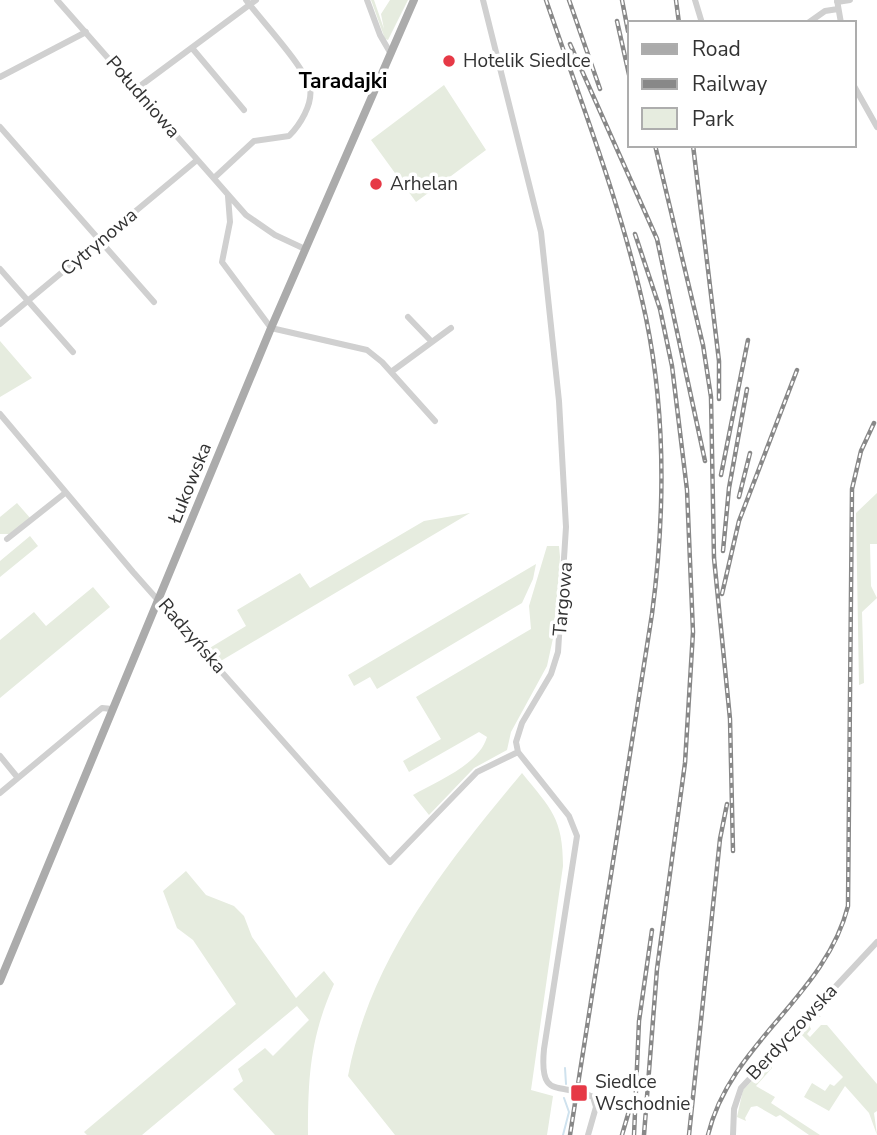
<svg xmlns="http://www.w3.org/2000/svg" width="877" height="1135" font-family="'Nunito Sans',sans-serif">
	<rect width="100%" height="100%" fill="#fff"/>
	<!-- green -->
	<path fill="#e6ecdf" d="M371,0H374L384,29L381,14L390,0H408L388,40L385,39Z
		M444,85L486,150L416,202L371,140Z
		M0,341L32,378L0,397Z
		M877,493V544H870L871,586L877,598L862,612L864,683L859,685L856,513Z
		M17,503L31,519L9,534H0V517Z
		M470,513L219,662L208,649L246,626L237,610L300,573L310,588L424,521Z
		M30,536L38,546L0,577V561Z
		M547,546H559L560,557L555,629L547,666L511,732L507,750L474,768L429,815L413,795C437,781 479,765 487,737L479,732L409,772L403,761L441,739L416,697L531,629L529,606Z
		M536,564L533,579L522,603L377,689L370,677L354,686L348,675Z
		M93,587L110,607L0,698V640L34,612L46,626Z
		M522,773C551,809 563,818 563,866L531,1090L553,1096L547,1135H395L348,1076C370,958 447,863 522,773Z
		M186,871L206,895L234,906L244,916L252,937L296,998L324,971L334,984C310,1038 308,1077 308,1135H275L233,1089L243,1081L238,1069L265,1048L273,1056L309,1020L297,1006L142,1135H87L84,1132L236,1004L193,940L177,928L163,891Z
		M816,1012L821,1017L817,1016L809,1025L811,1029L807,1034L810,1037L821,1025H827L877,1084V1111L874,1113L877,1135L869,1113L845,1086L829,1111L804,1097L812,1083L825,1091L830,1084L834,1086L843,1077L798,1031Z
		M772,1060V1068L756,1086L775,1097L771,1103L820,1135H809L780,1115L776,1117L757,1106L751,1107L745,1118L746,1121L737,1117L743,1090Z"/>
	<g fill="none" stroke-linecap="round" stroke-linejoin="round">
		<!-- stream -->
		<path stroke="#cfe2ee" stroke-width="2" d="M565,1068L566,1084
			M563,1135L569,1112L564,1098"/>
		<!-- minor -->
		<path stroke="#d0d0d0" stroke-width="6" d="M57,0L246,215L275,235L305,249
			M367,0L380,35L391,54
			M483,0L541,232L559,401L566,527L558,652L551,674L522,723L516,742L518,752L569,816L577,836L544,1049C539,1102 560,1081 593,1097L596,1107L588,1135
			M695,0L702,23
			M837,0L841,23
			M837,2L850,0
			M808,23L825,11L838,9
			M192,48L244,110
			M0,77L86,32
			M854,86L877,127
			M136,89L256,0
			M0,127L154,302
			M214,178L254,141L289,136C300,125 313,104 310,88C305,67 260,19 246,0
			M228,196L230,222L222,262L271,328L367,350L382,362L435,421
			M0,269L73,352
			M408,317L431,341
			M0,324L197,160
			M391,372L451,328
			M0,414L133,572L390,862L477,772L518,752
			M7,539L65,493
			M0,756L18,778
			M0,793L102,708L112,709
			M733,1135L734,1109L741,1088L877,942"/>
		<!-- major -->
		<path stroke="#ababab" stroke-width="8" d="M0,981L271,328L414,0"/>
		<!-- rail casing -->
		<g stroke="#888" stroke-width="4.5">
			<path id="rail" d="M546,0C582,105 623,210 646,318C666,415 665,516 652,614L570,1135
				M569,0L600,89
				M622,0L628,31
				M676,0L679,23
				M617,21L630,79
				M570,44L657,239L705,461
				M655,145L703,345L711,397L714,558L730,719L733,851
				M693,145L719,361V399
				M635,234L660,309L672,366L687,490L693,632L685,763L657,969L644,1135
				M721,475L748,340
				M739,497L750,453
				M723,551L729,488L747,389
				M722,594L739,521L797,370
				M622,1135L629,1111
				M634,1135L639,1021L652,930
				M689,1135L720,839L727,804
				M708,1135C730,1043 825,997 848,906L852,489L861,451L874,423"/>
		</g>
		<!-- rail -->
		<use href="#rail" stroke="#fff" stroke-width="2" stroke-dasharray="5" stroke-linecap="butt"/>
	</g>
	<!-- markers -->
	<g fill="#e63946" stroke="#fff" stroke-width="2.5">
		<circle cx="449" cy="61" r="7"/>
		<circle cx="376" cy="184" r="7"/>
		<rect x="570" y="1084" width="18" height="18" rx="3.5"/>
	</g>
	<g text-anchor="middle" dominant-baseline="central" stroke-width="7" stroke-linejoin="round" paint-order="stroke">
		<!-- poi labels -->
		<g font-size="19" fill="#333" stroke="#fff" text-anchor="start">
			<text x="463" y="61">Hotelik Siedlce</text>
			<text x="390" y="184">Arhelan</text>
			<text x="595" y="1082">Siedlce<tspan x="595" dy="22">Wschodnie</tspan></text>
		</g>
		<!-- street labels -->
		<g font-size="19" fill="#333" stroke="#fff">
			<text transform="translate(143 97) rotate(49)">Południowa</text>
			<text transform="translate(99 242) rotate(-40)">Cytrynowa</text>
			<text transform="translate(190 483) rotate(-68)">Łukowska</text>
			<text transform="translate(563 599) rotate(-85)">Targowa</text>
			<text transform="translate(192 636) rotate(49)">Radzyńska</text>
			<text transform="translate(792 1032) rotate(-47)">Berdyczowska</text>
		</g>
		<!-- neighbourhood labels -->
		<g font-size="21" font-weight="bold" fill="#000" stroke="#fff">
			<text x="343" y="81">Taradajki</text>
		</g>
	</g>
	<!-- legend -->
	<rect x="628" y="21" width="228" height="126" fill="#ffffff" stroke="#adadad" stroke-width="2"/>
	<rect x="642" y="44" width="35" height="10" fill="#ababab" stroke="#adadad" stroke-width="2"/>
	<text x="692" y="56" font-size="21" fill="#333333">Road</text>
	<rect x="642" y="79" width="35" height="10" fill="#888888" stroke="#adadad" stroke-width="2"/>
	<text x="692" y="91" font-size="21" fill="#333333">Railway</text>
	<rect x="642" y="108" width="35" height="21" fill="#e6ecdf" stroke="#adadad" stroke-width="2"/>
	<text x="692" y="126" font-size="21" fill="#333333">Park</text>
</svg>
